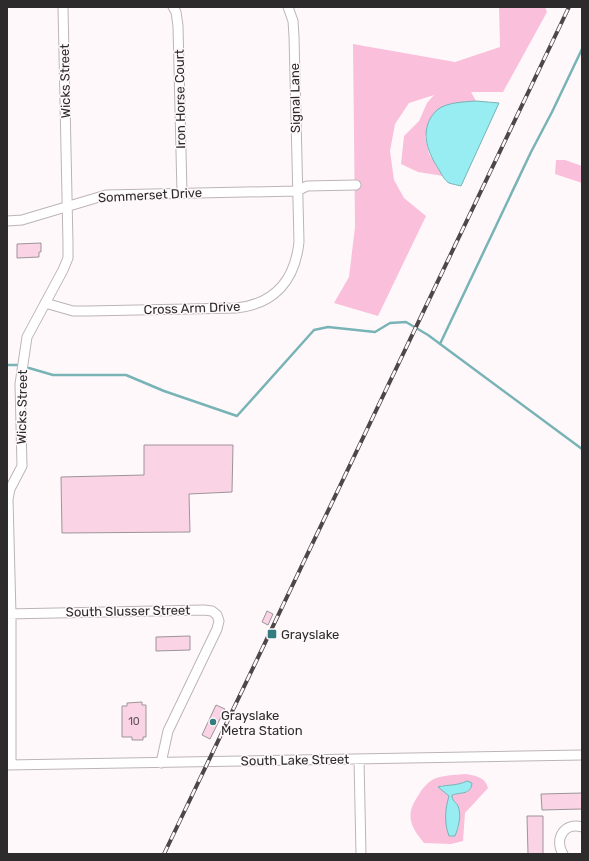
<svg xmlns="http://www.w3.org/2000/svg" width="589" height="861" font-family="Rubik,sans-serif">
	<rect width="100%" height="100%" fill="#fff8fb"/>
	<!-- green -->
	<path fill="#fabfdb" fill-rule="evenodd" d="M499,7H545L547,12L503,92H471L476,101L452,104L425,136L429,154L443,176L418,172L401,164L404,136L419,121L427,103L434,95L409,103L395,124L390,151L394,180L404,198L426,216L378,316L334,303L349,277L355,227L353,44L455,62L500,47Z
		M556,160H565L582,166V183L555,174Z
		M466,774C477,776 485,777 488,788L465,813L463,841L451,844L424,843C410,826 405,815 418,796C421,790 426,784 432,780C441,775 455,775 466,774ZM467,781L468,792L452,795V799L458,806L459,826L455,836L447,830L446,807L449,796L441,785L453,786Z"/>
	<!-- water -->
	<path fill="#97edf1" stroke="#78b3b6" d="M476,101L499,103L461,186C457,185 452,184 449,183C444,180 441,173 438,168C426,150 419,127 437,110C447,102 464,102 476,101Z
		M467,781L472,783C471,795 461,792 452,795C452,801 456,802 458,806C462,815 458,829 455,836H449C444,823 445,809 449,796L438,787C442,785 458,786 467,781Z"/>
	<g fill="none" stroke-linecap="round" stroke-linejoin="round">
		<!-- stream -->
		<path stroke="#78b3b6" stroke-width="2.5" d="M440,344L531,152L552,112L582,49
			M7,365H18
			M29,368L53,375H126L164,391L237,416L314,330L328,327L375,332L390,323L406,322L428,335L582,449"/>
	</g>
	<!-- building -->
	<path fill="#fad3e5" stroke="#9c9598" d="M41,243V252H39V257L17,258V244Z
		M144,445H233L232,492L189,494L190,532L62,533L61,477L144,475Z
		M267,611L273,614L268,625L262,622Z
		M190,636V650L156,651V637Z
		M142,702V705H146V737H143V740H132V737H122V706H127V703Z
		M216,705L225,709L210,739L202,735Z
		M582,793V809L542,810L541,794Z
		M527,816H543V854H528Z"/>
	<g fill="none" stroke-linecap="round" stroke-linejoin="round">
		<!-- minor casing -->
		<g stroke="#bcb4b8" stroke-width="11">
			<path id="minor" d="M173,7L176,12L178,26L182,193
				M7,221L22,220L106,195L297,191L307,186L356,185
				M45,303L73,311H88L236,308C275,304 295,280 299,242L294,36L293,21L288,7
				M7,614L204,610L212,611L217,615L219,621L217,629L168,731L161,763
				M359,759L361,854
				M7,765L582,755
				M11,765V614L8,499L10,489L22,466L20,384L27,337L63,270L68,258V244L63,7
				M563,854C554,839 564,822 582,827"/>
		</g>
		<!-- minor -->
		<use href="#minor" stroke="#fff" stroke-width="9"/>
		<!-- rail casing -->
		<g stroke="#4c484a" stroke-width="4">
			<path id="rail" d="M164,854L569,7"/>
		</g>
		<!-- rail -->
		<use href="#rail" stroke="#fff8fb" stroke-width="2.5" stroke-dasharray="8" stroke-linecap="butt"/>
	</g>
	<!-- markers -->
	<g fill="#337c7f" stroke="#fff8fb" stroke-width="1.5">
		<rect x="267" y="629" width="10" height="10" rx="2"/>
		<circle cx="213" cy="722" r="4"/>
	</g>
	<g text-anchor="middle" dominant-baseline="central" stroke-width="3" stroke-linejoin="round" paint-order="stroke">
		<!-- number labels -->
		<g font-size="11" fill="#61555a">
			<text x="134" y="721">10</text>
		</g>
		<!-- street labels -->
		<g font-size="13" fill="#2e2b2c" stroke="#fff8fb">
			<text transform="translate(65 81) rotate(-91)">Wicks Street</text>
			<text transform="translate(295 98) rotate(-91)">Signal Lane</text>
			<text transform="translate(180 99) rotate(-91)">Iron Horse Court</text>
			<text transform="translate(150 195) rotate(-3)">Sommerset Drive</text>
			<text transform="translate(192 308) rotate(-2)">Cross Arm Drive</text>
			<text transform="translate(22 407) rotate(-89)">Wicks Street</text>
			<text transform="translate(128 611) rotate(-1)">South Slusser Street</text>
			<text transform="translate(295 760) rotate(-1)">South Lake Street</text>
		</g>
		<!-- poi labels -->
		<g font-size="13" fill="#2e2b2c" stroke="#fff8fb" text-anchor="start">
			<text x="281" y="634">Grayslake</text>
			<text x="221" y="715">Grayslake<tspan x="221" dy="15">Metra Station</tspan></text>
		</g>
	</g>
	<!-- border -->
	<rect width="589" height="861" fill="none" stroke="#2e2b2c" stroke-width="16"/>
</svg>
